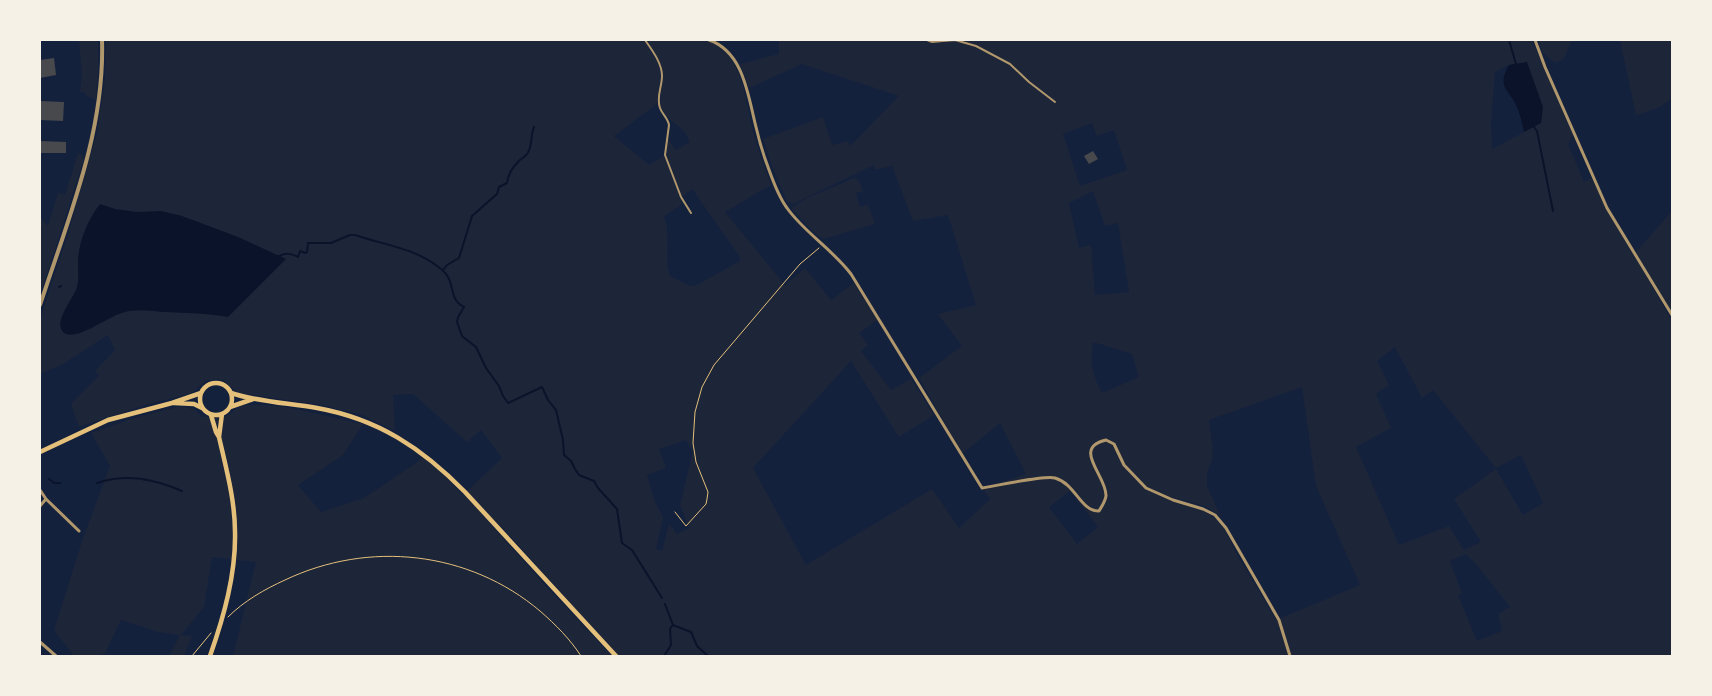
<svg xmlns="http://www.w3.org/2000/svg" width="1712" height="696" font-family="'Asap Condensed',sans-serif">
	<rect width="100%" height="100%" fill="#14213d"/>
	<!-- green -->
	<path fill="#1d2539" fill-rule="evenodd" d="M79,40H98V73L96,100L87,96L84,92H80L82,74Z
		M106,40H643C663,66 662,73 657,104L614,136L649,165L664,156L682,204L664,216C672,238 663,253 670,276L690,286H695L740,261V257L692,189L682,197C672,175 664,163 668,139L676,150L690,142L685,132L667,117L660,106L662,66L646,40C661,40 691,37 704,40C744,50 745,102 754,134C758,151 765,168 771,185L725,212L785,285L805,268L831,300L854,283L877,320L859,333L868,345L861,351L891,390L911,379L934,415L899,437L851,361L753,468L806,565L932,489L959,528L990,499L983,489L1026,474L1000,423L962,454L919,378L962,346L938,314L976,305L948,215L913,221L892,166L875,170L874,165L793,204L787,202L773,169L763,139L823,117L832,145L848,141L850,146L899,96L802,64L749,88L740,64L779,54V40H924C931,43 942,45 948,40H1532L1573,135L1568,144L1584,182L1592,178L1606,208L1634,254L1672,321V656H618L500,525L481,513L545,585L612,656H233L256,562L212,557L204,607L181,635L192,636L184,656H169L180,635L158,632L121,620L105,653L98,656H74L54,630L83,538L110,466L91,433L134,418L176,407H186L195,410L202,417L226,416L242,405H263L286,407L363,424L343,455L298,485L321,512L364,498L413,465L423,457L444,475L463,495L502,458L481,430L467,442L413,394L393,395L395,431L362,415L322,405L238,393L224,381L218,379L205,381L192,393L142,406L79,427L71,404L99,376L95,371L115,350L108,335L63,364L40,374V319L68,234L97,133L105,77ZM1526,62L1542,107L1541,123L1492,149L1491,123L1495,72L1509,65ZM1092,123L1097,136L1114,130L1127,170L1080,186L1063,134ZM1093,191L1105,226L1118,223L1129,292L1095,295L1091,245L1079,248L1069,203ZM1093,342L1132,354L1139,377L1102,393C1092,374 1090,363 1093,342ZM1395,347L1422,398L1433,390L1496,468L1521,455L1543,503L1523,515L1496,469L1454,499L1481,542L1464,550L1449,526L1399,545L1356,447L1391,428L1376,394L1389,385L1377,361ZM1302,387L1316,486L1360,585L1276,620L1235,551L1225,529L1216,519L1203,510L1170,501L1171,497L1204,506L1220,515L1207,486V473L1212,459L1213,449L1209,420ZM686,440L693,451L680,505L689,528L677,534L669,524L662,551L656,549L663,517L655,502L647,475L666,468L659,449ZM1070,491L1098,527L1077,544L1049,507ZM1466,554L1476,564L1510,607L1498,614L1502,631L1477,641L1458,595L1462,593L1450,561Z
		M1538,40H1575L1571,42L1564,59L1555,63L1542,52Z
		M1620,40H1672V99L1658,108L1636,115Z
		M78,153L83,156V162L40,296V216L48,226L58,193L65,195Z
		M854,178L858,179L863,191L856,193L860,207L868,205L875,224L823,239L813,232L791,208L807,198Z
		M1672,211V312L1636,252Z"/>
	<!-- water -->
	<path fill="#0b132b" d="M1527,62L1543,107L1541,123L1524,132C1522,123 1520,113 1516,105C1507,87 1497,87 1509,65Z
		M100,204L115,209L137,212L161,211L182,216L238,237L286,259L228,317C207,313 186,313 164,312C148,311 134,308 119,314C107,318 73,343 63,332C53,321 74,298 77,287C79,278 78,270 78,260C79,241 88,219 100,204Z"/>
	<g fill="none" stroke-linecap="round" stroke-linejoin="round">
		<!-- stream -->
		<path stroke="#0b132b" stroke-width="2" d="M1509,40L1516,64
			M1534,127L1537,131L1553,211
			M279,256C286,253 291,253 298,257L300,251L305,253L307,252L308,243H331L350,235H355C384,245 416,248 441,269C457,281 447,299 464,307L458,317L457,322L462,336L476,347L486,368L499,386L503,396L508,403L542,387L548,400L556,410L563,440L564,455L571,461L575,469L579,475L594,481L598,488L617,509L622,543L632,550L662,598
			M443,270L447,265L459,258L472,216L497,194L499,187L507,183C508,175 512,168 518,162C520,159 525,157 527,154C533,146 530,136 534,127
			M59,287L61,286
			M49,479L54,483H60
			M97,483C127,473 154,479 182,491
			M665,604L673,625L691,632L697,646L708,656
			M664,656L671,645L670,629L672,626"/>
	</g>
	<!-- building -->
	<path fill="#48494c" d="M54,58L56,75L40,78V60Z
		M40,101L64,102L63,121L40,120Z
		M40,141L66,142V153H40Z
		M1093,151L1098,159L1089,164L1084,156Z"/>
	<g fill="none" stroke-linecap="round" stroke-linejoin="round">
		<!-- path -->
		<path stroke="#e5c07b" stroke-width="1" d="M675,512L686,526L706,504L707,499L708,492L696,462L693,443L695,412L702,387L714,365L800,264L819,248
			M228,617C244,601 265,589 285,580C369,540 469,551 540,611C556,625 570,639 581,656
			M192,656L211,633"/>
		<!-- service -->
		<path stroke="#b1986c" stroke-width="2" d="M645,40C652,50 662,63 662,76C662,87 656,97 660,108C662,114 668,118 669,125L665,155L681,197L691,213
			M927,40L932,42L955,40L976,46L1010,64L1029,82L1055,102"/>
		<!-- minor -->
		<path stroke="#b1986c" stroke-width="3" d="M709,40C744,52 748,96 756,127C759,140 763,154 768,167C773,181 778,196 787,208C804,232 832,249 851,274L982,488C995,486 1045,475 1055,478C1076,484 1080,511 1099,511C1102,506 1105,502 1106,496C1107,476 1071,448 1106,440L1114,444L1124,465L1146,488L1173,500L1203,509L1215,515L1226,528L1279,620L1290,656
			M1535,40L1545,67L1607,208L1672,315
			M40,490L46,499L79,531
			M40,506L46,499
			M40,642L56,656"/>
		<!-- tertiary -->
		<path stroke="#b1986c" stroke-width="4" d="M40,305C68,219 105,132 102,40"/>
		<!-- secondary -->
		<path stroke="#e5c07b" stroke-width="4.5" d="M200 399a16 16 0 1 1 32 0a16 16 0 1 1-32 0Z
			M231,393C258,402 289,403 317,408C378,419 422,448 465,492L616,656
			M174,403L194,404L202,408
			M230,407L253,399
			M219,437L222,414
			M40,452L108,420L172,403L201,393
			M210,656C224,616 236,574 235,532C235,500 226,468 219,437L216,432L211,415"/>
	</g>
	<!-- border -->
	<rect width="1712" height="696" fill="none" stroke="#f6f1e7" stroke-width="82"/>
</svg>
